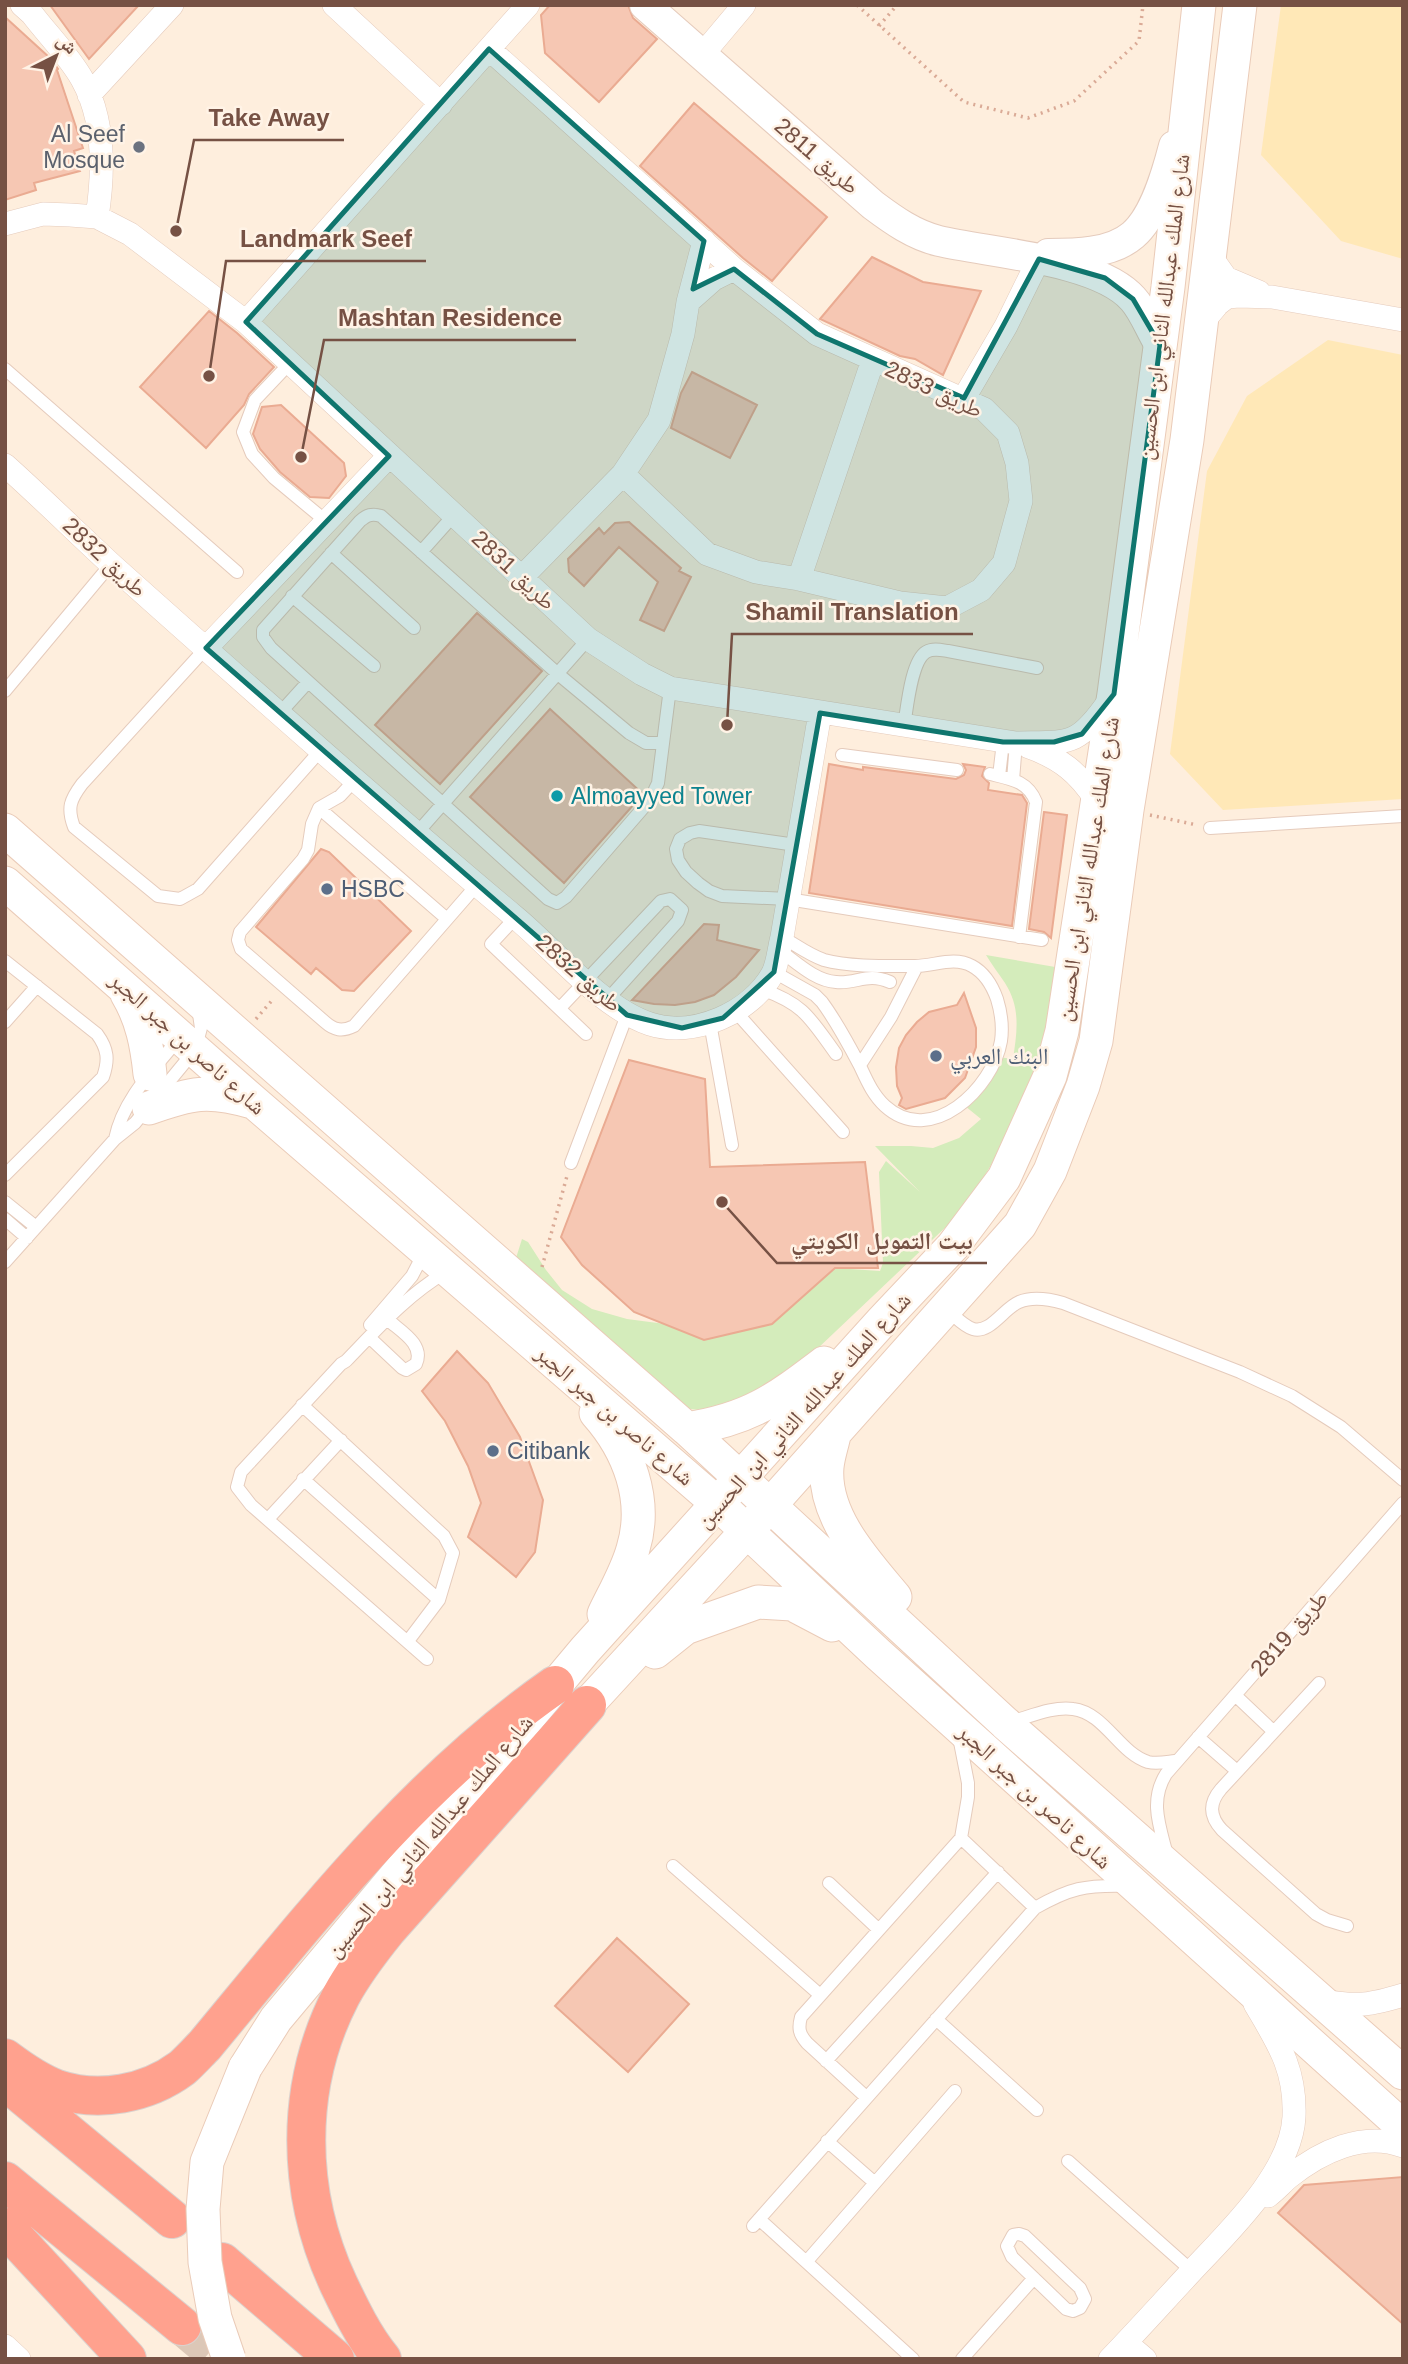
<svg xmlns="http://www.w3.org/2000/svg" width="1408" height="2364" font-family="Arial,'Noto Naskh Arabic',sans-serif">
	<rect width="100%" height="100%" fill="#feeedd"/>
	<!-- green -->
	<path fill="#d4ecbb" d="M986,955L1061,968L1043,1060L1023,1112L982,1180L950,1223L816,1350L772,1384L738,1403L707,1411L683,1408L516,1258L522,1239L528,1242L546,1270L562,1290L592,1309L627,1319L688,1327L772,1324L835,1268L880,1271L883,1263L879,1172L886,1161L920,1192L875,1146H911L933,1148L959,1138L981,1119L965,1106L998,1057L1013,1059C1017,1032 1021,1008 1005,983C999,974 992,965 986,955Z"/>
	<!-- sand -->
	<path fill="#ffe8b7" d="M1281,5H1403V259L1341,241L1261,155Z
		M1328,340L1403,355V799L1223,810L1170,754L1207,471L1247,396Z"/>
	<!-- building -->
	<path fill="#f6c7b3" stroke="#eaab92" stroke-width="2" d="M50,5H139L89,59Z
		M550,5H628L633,18L657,39L599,102L545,53L541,15Z
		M5,17L51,59L58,69L57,70L83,148L74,151L80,171L34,183L36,190L5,200Z
		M694,103L827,217L772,281L743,258L640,166Z
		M872,257L923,282L981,291L943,375L915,359L900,356L820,319Z
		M209,311L237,333L274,367L249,394L244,405L206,448L140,387Z
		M692,372L757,405L730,458L671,428L681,393Z
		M281,405L344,463L346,476L329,498L310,497L280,472L260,449L253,434L262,407Z
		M629,522L681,568L679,571L691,577L664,631L640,620L658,582L619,547L584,586L569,572L568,559L599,528L604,534L615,523Z
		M477,613L542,671L440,784L375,725Z
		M550,709L643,794L564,883L470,797Z
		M829,764L863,770V767L956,779L964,775L966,770L963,764L985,767L982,776L989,783L988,790L1022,795L1027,803L1012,926L809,893Z
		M1044,812L1067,815L1051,938L1044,932L1029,929Z
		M321,849L329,852L411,931L354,991L342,990L316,968L311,974L256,927Z
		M704,924L719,925L717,940L759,950L736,977L714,995L695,1002L675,1005L654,1004L632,1000Z
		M964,993L976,1028V1047L965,1078L945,1098L906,1109L899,1105L902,1098L897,1086L896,1067L899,1048L906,1035L917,1022L929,1012L957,1005Z
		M629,1060L705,1079L710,1167L865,1162L878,1268H835L772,1324L704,1340L634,1312L582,1265L561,1237Z
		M457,1351L488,1383L520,1437L543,1500L535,1552L516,1577L468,1537L481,1503L468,1466L445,1421L422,1391Z
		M617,1938L689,2004L628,2072L555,2006Z
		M1403,2177V2324L1278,2213L1304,2185Z"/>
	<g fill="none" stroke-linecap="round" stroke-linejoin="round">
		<!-- motorway-tunnel -->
		<path stroke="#dcc7b7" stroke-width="38" stroke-dasharray="38 19" stroke-linecap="butt" d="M182,2326L221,2359"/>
		<!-- service casing -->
		<g stroke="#e5cbbc" stroke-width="14">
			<path id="service" d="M290,363L255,400L243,432L252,454L274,478L327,522
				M5,369L237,572
				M421,552L454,515
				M331,553L414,628
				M292,596L374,666
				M206,648L82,784C70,800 67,808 74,827L158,896L180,899L198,889L320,751
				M5,691L111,564
				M279,714L308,682
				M904,726C907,709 911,661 926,652C933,648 941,650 948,651L1037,668
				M663,743H646L629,733L558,674L381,516C372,513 367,515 360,521L263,630V637L271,648L548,899L557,903L566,897L650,800L658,783L670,688
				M842,755L957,770
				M990,774C1011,779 1028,781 1036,802L1019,937
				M999,776L1003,742
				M1013,780L1016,743
				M354,781L340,796L319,808L312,824L308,850L303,859L240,932L238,940L241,949L325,1022C334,1030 342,1032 354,1026L476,886
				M319,808L447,919
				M1210,828L1403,816
				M417,833L588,639
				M796,845L699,831L690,833L680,839L676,849L678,860L686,872L698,883L709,891L722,896L788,899L1042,940
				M516,917L491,944L586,1034
				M779,950C796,962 815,981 836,982C857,984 867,972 890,982
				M5,961L97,1034C108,1049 109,1060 103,1077L5,1175
				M774,972L815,995L822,1002C836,1021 849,1045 860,1066C867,1081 873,1095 885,1106C931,1148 993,1088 1001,1041C1003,1027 1001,1012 997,999C992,985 985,973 972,966C954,956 934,966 915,966C888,966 849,967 824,960C809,955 796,945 782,937
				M761,989C804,1004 810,1018 836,1054
				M560,1008L661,901L670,899L682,910L678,921L608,999
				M736,1012L843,1132
				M5,1022L37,986
				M710,1023L732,1145
				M860,1065L891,1017L917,966
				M115,1139C123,1099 155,1068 180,1037
				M571,1163L627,1015
				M5,1202L36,1227
				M5,1219L27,1238
				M5,1262L115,1139L135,1123L195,1050L201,1028L198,1007
				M946,1309C954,1315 963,1326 973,1329C990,1334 1004,1308 1019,1302C1033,1296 1049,1299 1063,1303L1240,1372L1292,1396L1341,1427L1403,1480
				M370,1325L412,1276L424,1253
				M369,1337L402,1368L406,1370L416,1364C425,1344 400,1331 387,1319
				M302,1405L444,1536L453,1553L439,1600L408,1641
				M303,1479L439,1600
				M268,1519L341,1440
				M427,1659L251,1505L237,1487L241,1472L341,1364L346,1361C378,1328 407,1295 446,1272
				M1319,1683L1221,1789C1209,1803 1209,1816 1222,1830L1316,1914L1327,1920L1347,1926
				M1235,1695L1273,1731
				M1010,1722C1029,1717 1053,1706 1073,1709C1105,1713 1119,1753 1148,1762C1157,1764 1166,1762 1175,1761
				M1198,1737L1237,1771
				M961,1838L1035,1908
				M1167,1855C1160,1827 1149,1801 1166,1774L1403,1503
				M673,1866L819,1994
				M829,1883L878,1929
				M936,2019L1037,2110
				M826,2061L998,1872
				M866,2097L807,2043C799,2034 798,2028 801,2017L961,1838L968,1797V1783L959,1737
				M827,2141L875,2183
				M1068,2161L1192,2271
				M759,2219L913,2359
				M753,2226L1035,1908C1070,1888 1085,1885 1126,1886
				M1019,2234L1025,2236L1080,2288L1085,2299L1080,2308L1073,2311L1066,2309L1012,2257L1007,2246L1013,2235Z
				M807,2261L955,2091
				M962,2359L1034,2278"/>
		</g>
		<!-- minor casing -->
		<g stroke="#e5cbbc" stroke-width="24">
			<path id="minor" d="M22,5L32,14C48,35 69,56 82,79C105,120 104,172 97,217
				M334,5L441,104
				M489,49L734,269L817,334L984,409L1008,433L1017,463L1021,501L1004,563L981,590L947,608L900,603L799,579L756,572L707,554L623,474
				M702,55L744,5
				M89,95L172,5
				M5,224L43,214L70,215L97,217L130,234L246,322L588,639L642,674L670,688L1016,743C1070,742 1077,747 1109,701
				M1209,254L1226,278L1259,292
				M688,302L714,279L734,269
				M246,322L528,5
				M1201,324L1218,304L1227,297L1239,296L1272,297L1403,320
				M964,398L1006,326L1039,259
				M5,465C42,498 77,533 113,566C246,685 379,803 515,917C555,950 601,1008 650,1024C694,1038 751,1013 773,973C778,963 779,948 782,937L820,713
				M522,577L623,474L659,420L683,334L688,302L704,241
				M799,579L873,360
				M206,648L389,456
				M1029,747C1060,758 1079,773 1096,800
				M1324,2001C1358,2007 1370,2005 1403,1995
				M1268,2196C1276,2190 1282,2183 1289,2177C1320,2152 1363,2131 1403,2146
				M1126,2343L1145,2359
				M5,2346L19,2359
				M1110,2359C1137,2331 1163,2302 1190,2273C1227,2233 1291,2174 1294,2117C1296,2069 1278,2043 1255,2004"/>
		</g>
		<!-- tertiary casing -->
		<g stroke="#e5cbbc" stroke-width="32">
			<path id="tertiary" d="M645,5L873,205C893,220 914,235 939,241C990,253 1098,259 1133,299C1144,311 1151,331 1160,345
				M1048,254C1074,254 1111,254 1133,235C1155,216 1167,173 1174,146"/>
		</g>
		<!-- secondary casing -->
		<g stroke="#eacbb8" stroke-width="35">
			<path id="secondary" d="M5,830L687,1429L1005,1723L1403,2073
				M5,883L255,1103L718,1504L878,1654L1403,2127
				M127,994C142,1019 147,1045 150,1074
				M149,1108C191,1093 208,1089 252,1102
				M596,1413C629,1450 648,1500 633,1549C627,1571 614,1593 604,1614
				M687,1429C750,1419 775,1400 824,1363
				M834,1435C832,1445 828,1456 827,1467C823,1517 866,1562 895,1597
				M655,1652L685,1628L758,1602L792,1604L832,1625
				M587,1705L747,1531L1020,1225L1050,1171L1083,1086L1096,1041L1127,810L1187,440L1240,5
				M245,2068L276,2019L585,1650L883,1320L953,1246L1004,1178L1050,1076L1062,1031L1114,694L1168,287L1199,5"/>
		</g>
		<!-- motorway casing -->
		<g stroke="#dbd2ce" stroke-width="40">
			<path id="motorway" d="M5,2058C21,2070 38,2082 57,2089C99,2103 147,2094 182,2068C190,2061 198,2052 205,2045C312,1916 417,1781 555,1685
				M5,2081L172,2219
				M5,2181L182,2326
				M5,2227L127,2359
				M222,2262L335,2359
				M382,2359C364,2337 351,2310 339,2285C296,2193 294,2087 341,1996C354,1972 370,1951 387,1930L587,1705"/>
		</g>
		<!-- path -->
		<path stroke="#daaa96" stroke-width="3.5" stroke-dasharray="2 5" stroke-linecap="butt" d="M857,5L964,102L1028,118L1074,101L1139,41L1143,5
			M879,26L897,5
			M1150,815L1197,825
			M256,1019L274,998
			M542,1267L567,1176"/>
		<!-- service -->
		<use href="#service" stroke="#fff" stroke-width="12"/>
		<!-- minor -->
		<use href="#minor" stroke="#fff" stroke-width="23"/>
		<!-- tertiary -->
		<use href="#tertiary" stroke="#fff" stroke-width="30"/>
		<!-- secondary -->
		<use href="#secondary" stroke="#fff" stroke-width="33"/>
		<!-- motorway -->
		<use href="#motorway" stroke="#ffa18e" stroke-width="38"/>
		<!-- secondary-bridge casing -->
		<g stroke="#eacbb8" stroke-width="35" stroke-linecap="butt">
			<path id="secondary-bridge" d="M229,2359L215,2318L205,2262L203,2209L207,2162L245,2068"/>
		</g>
		<!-- secondary-bridge -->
		<use href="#secondary-bridge" stroke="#fff" stroke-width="33"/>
	</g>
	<!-- marked area -->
	<path fill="#0f766e" fill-opacity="0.2" stroke="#0f766e" stroke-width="5" stroke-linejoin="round" d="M489,49L704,241L693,289L734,269L817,334L964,398L1039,259L1105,278L1133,299L1160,345L1114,694L1082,734L1054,742H1003L820,713L774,972L723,1018L682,1028L627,1015L206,648L389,456L246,322Z"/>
	<!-- markers -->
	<circle fill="#6b7280" stroke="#fff3e6" stroke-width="2.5" cx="139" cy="147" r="7"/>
	<circle fill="#0f9aa8" stroke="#fff3e6" stroke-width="2.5" cx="557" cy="796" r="7"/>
	<g fill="#5c6f8a" stroke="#fff3e6" stroke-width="2.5">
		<circle cx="327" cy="889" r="7"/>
		<circle cx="936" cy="1056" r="7"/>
		<circle cx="493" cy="1451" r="7"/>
	</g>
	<g text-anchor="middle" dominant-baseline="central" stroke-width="5" stroke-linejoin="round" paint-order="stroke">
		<!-- worship labels -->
		<g font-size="23" fill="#5b616d" stroke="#fff3e6" text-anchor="end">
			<text x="125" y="134">Al Seef<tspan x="125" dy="26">Mosque</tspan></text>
		</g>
		<!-- street labels -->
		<g font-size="23" fill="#765144" stroke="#fff3e6">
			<text transform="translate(817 156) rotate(41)">طريق 2811</text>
			<text transform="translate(1163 307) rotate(-83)">شارع الملك عبدالله الثاني ابن الحسين</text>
			<text transform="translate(934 389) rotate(25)">طريق 2833</text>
			<text transform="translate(105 557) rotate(43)">طريق 2832</text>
			<text transform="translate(514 570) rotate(43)">طريق 2831</text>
			<text transform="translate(1087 869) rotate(-81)">شارع الملك عبدالله الثاني ابن الحسين</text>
			<text transform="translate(579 973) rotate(41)">طريق 2832</text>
			<text transform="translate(188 1043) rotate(42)">شارع ناصر بن جبر الجبر</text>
			<text transform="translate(803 1410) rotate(-48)">شارع الملك عبدالله الثاني ابن الحسين</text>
			<text transform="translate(615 1415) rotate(41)">شارع ناصر بن جبر الجبر</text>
			<text transform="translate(1289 1633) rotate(-49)">طريق 2819</text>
			<text transform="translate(1035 1796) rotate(43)">شارع ناصر بن جبر الجبر</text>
			<text transform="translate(429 1836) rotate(-50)">شارع الملك عبدالله الثاني ابن الحسين</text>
		</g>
		<!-- culture labels -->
		<g font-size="23" fill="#0d838f" stroke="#fff3e6" text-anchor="start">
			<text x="571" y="796">Almoayyed Tower</text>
		</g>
		<!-- service labels -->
		<g font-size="23" fill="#4e5e75" stroke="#fff3e6" text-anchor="start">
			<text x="341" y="889">HSBC</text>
			<text x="950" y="1056">البنك العربي</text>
			<text x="507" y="1451">Citibank</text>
		</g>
	</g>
	<!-- callouts -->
	<path fill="none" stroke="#765144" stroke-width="2.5" d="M176 231L194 140H344M209 376L226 261H426M301 457L324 340H576M727 725L732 634H973M722 1202L777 1263H987"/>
	<g fill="#765144" stroke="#fff3e6" stroke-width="2.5">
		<circle cx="176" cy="231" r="7"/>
		<circle cx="209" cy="376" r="7"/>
		<circle cx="301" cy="457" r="7"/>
		<circle cx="727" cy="725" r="7"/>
		<circle cx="722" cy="1202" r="7"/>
	</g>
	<g font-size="24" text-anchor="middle" font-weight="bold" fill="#765144" stroke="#fff3e6" stroke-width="5" stroke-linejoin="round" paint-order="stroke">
		<text x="269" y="126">Take Away</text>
		<text x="326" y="247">Landmark Seef</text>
		<text x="450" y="326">Mashtan Residence</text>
		<text x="852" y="620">Shamil Translation</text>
		<text x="882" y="1249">بيت التمويل الكويتي</text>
	</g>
	<!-- border -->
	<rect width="1408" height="2364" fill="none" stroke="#765144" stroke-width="14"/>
	<!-- north arrow -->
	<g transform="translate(56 56) rotate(42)" stroke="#fff3e6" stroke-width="5" paint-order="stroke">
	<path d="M0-5L12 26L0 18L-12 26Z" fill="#765144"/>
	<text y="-10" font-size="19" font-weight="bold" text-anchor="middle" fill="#765144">ش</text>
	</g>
</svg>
